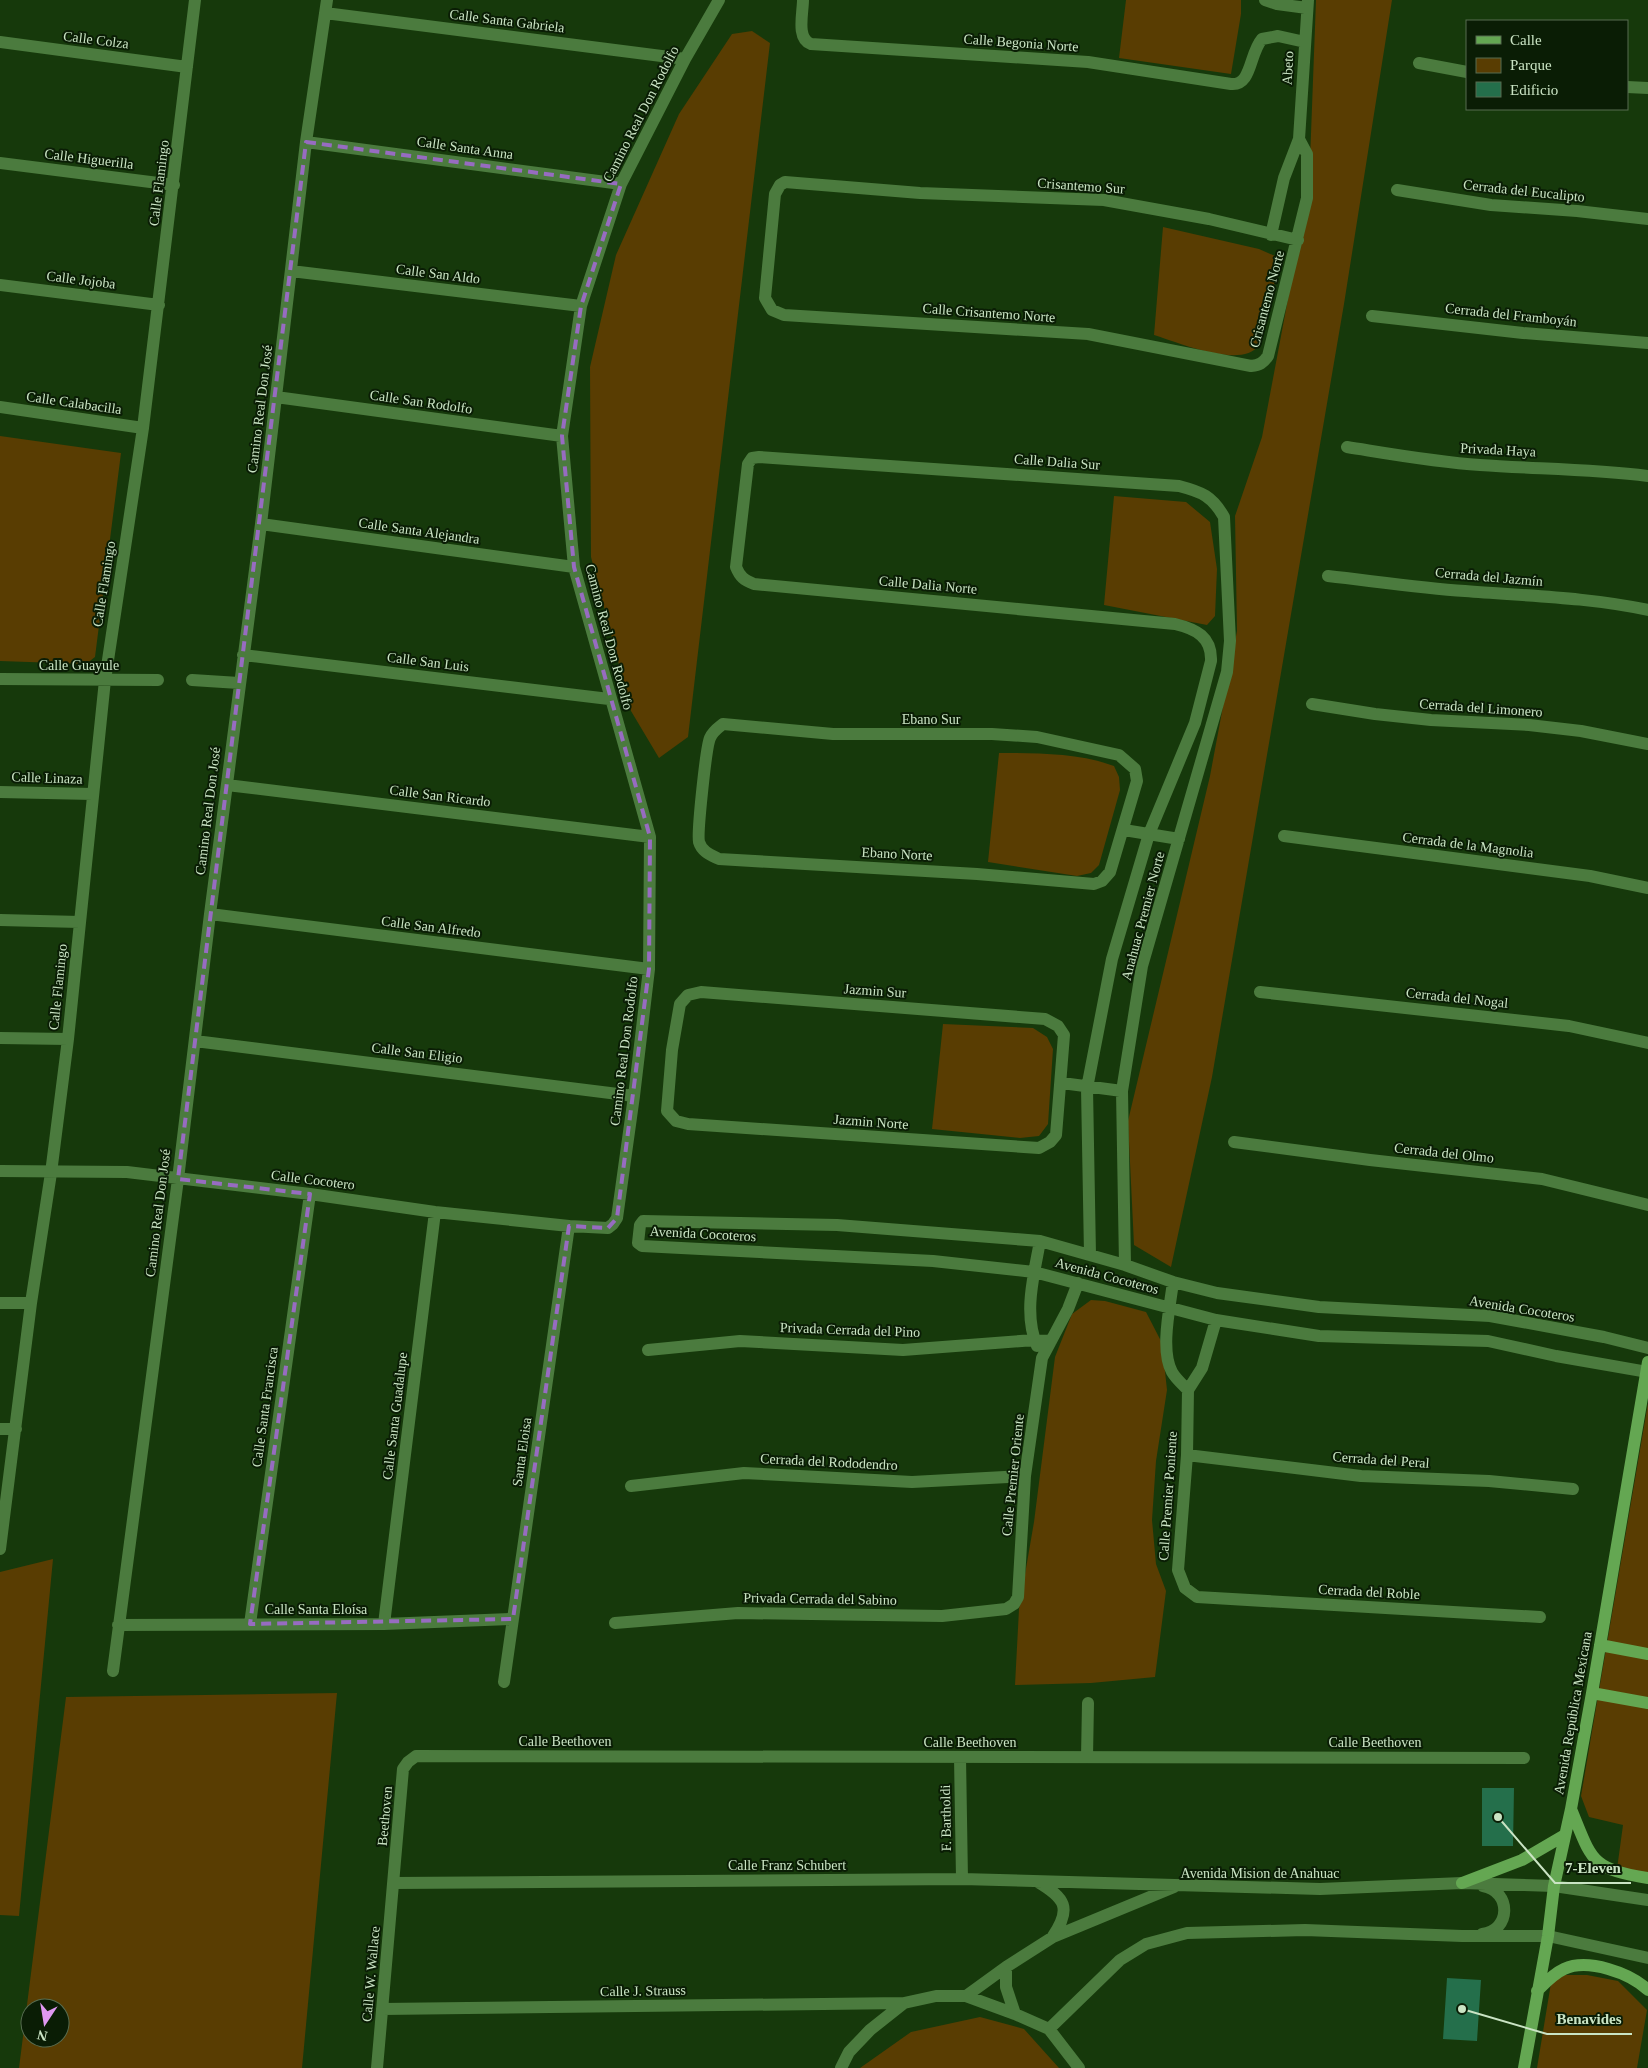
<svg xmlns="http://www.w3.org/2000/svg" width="1648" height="2068" font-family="'Times New Roman',serif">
	<rect width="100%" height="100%" fill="#16390b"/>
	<!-- green -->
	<path fill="#593d02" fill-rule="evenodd" d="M1126,0H1241V14L1231,74L1119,58Z
		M1316,0H1392L1344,304L1212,1077L1171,1267L1134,1245L1128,1121L1210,776L1237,631L1235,516L1262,437L1309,187Z
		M752,31L770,43L688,737L659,758L631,711L591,557L590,367L616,255L679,114L732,34Z
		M1163,227L1259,249L1275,256C1279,275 1272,296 1267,316C1265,324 1264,338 1259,345C1242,370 1177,342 1154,335Z
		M0,436L121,453L95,657L86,664L0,661Z
		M1114,496L1186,502L1210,522L1217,569L1215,616L1207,625L1104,605Z
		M999,753C1036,753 1079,753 1114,766L1119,777L1120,790L1099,865L1091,873L1077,876L988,862Z
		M943,1024L1033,1028L1047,1037L1053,1049L1048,1124L1039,1136L1020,1138L932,1129Z
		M1091,1300L1105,1301L1146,1312L1162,1343L1167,1390L1156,1461L1152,1520L1156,1564L1166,1591L1155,1677L1091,1683L1015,1685L1019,1609L1034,1522L1055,1357L1072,1314Z
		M1648,1403V1873L1617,1869L1623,1825L1589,1817L1581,1796Z
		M53,1559L19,1916L0,1915V1572Z
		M337,1693L302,2068H19L66,1697ZM30,2008H60V2038H30Z
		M1565,1975H1587L1618,1981L1647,2010L1637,2068H1537L1551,1983Z
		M980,2017L1024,2029L1059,2068H860L911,2032Z"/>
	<!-- building -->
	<path fill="#246f4b" d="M1482,1788H1514L1513,1846H1482Z
		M1447,1978L1481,1980L1477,2041L1443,2039Z"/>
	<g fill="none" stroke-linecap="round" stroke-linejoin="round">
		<!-- minor -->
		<path stroke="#4b7b3e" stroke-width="12" d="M803,0C803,13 796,39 811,44L1088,62L1231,84C1252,86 1249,54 1262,39L1278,36L1305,42
			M1265,0L1277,4L1307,8
			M325,13L685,59
			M0,42L187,67
			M1419,63L1467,72
			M1627,87L1648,88
			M306,142L621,184
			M0,163L174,185
			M1397,190L1491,205L1577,211L1648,219
			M1271,235L1284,178L1299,139L1308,0
			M1298,240L1209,219L1104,200L920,193L785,182L780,185L775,194L765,298L772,310L784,315L1088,334L1251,366C1260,365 1263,363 1268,356L1307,198V154L1299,139
			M291,271L581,306
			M0,285L159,305
			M1372,316L1523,333L1648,343
			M276,397L562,436
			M0,407L143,428
			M1347,447C1391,454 1435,462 1480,465C1536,469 1592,469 1648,476
			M261,524L574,567
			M1328,576C1373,581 1419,588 1465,591C1526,596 1588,597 1648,610
			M243,655L609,699
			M0,679L158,680
			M192,680L239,683
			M1312,704L1375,714L1431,720L1529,725L1581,731L1648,744
			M723,724L833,734H992L1037,737L1119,755L1135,769L1137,781L1110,872L1102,881L1094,884L977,874L719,859C711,855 702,852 699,842C697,833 706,747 710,738C713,731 718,728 723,724Z
			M227,785L650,837
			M0,792L93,794
			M1124,830L1179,839
			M1284,836L1590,876L1648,888
			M210,914L649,969
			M0,920L80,922
			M701,992L1045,1019L1058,1026L1064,1035L1056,1135L1050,1142L1039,1148L688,1124L676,1121L667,1111L672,1050L680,1004L688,995Z
			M1260,992L1569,1026L1648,1043
			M0,1038L68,1039
			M195,1041L634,1096
			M1062,1083L1122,1091
			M1234,1142L1370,1160L1542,1179L1648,1205
			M0,1171L127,1172L310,1194L435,1212L569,1226L608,1228L613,1224L617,1218L634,1096L649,969L650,837L574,567L562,436L581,306L621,184L685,59L719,0
			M1090,1255L1087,1088L1112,959L1149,834L1195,723L1211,661C1212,637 1196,629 1175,624L754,584C744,580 740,577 736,567L748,464L752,458L759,457L1179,486C1202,492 1212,496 1224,517L1230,641L1227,672L1142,966L1122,1091L1125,1265
			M1173,1282C1170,1307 1160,1350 1172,1372C1176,1379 1183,1385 1188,1390
			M0,1303H31
			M1216,1320L1202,1368L1188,1390L1187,1455L1178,1570L1185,1588L1197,1597L1540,1617
			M1037,1346C1023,1313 1034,1275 1040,1241
			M1648,1348L1604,1337L1490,1316L1319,1307L1217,1293L1173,1282L1125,1265L1040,1241L837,1225L643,1221L640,1225L638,1243L642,1246L933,1261L1034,1272L1216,1320L1319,1336L1488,1341L1556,1356L1648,1372
			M648,1350L740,1341L903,1350L1034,1340L1051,1341
			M0,1429H16
			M1187,1455L1361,1476L1489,1481L1573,1489
			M631,1486L744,1473L912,1482L1025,1476
			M0,1549L31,1303L51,1173L68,1039L105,680L143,428L195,0
			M615,1623L738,1613L942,1616L1006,1609L1014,1604L1018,1597L1025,1476L1042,1358L1068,1309L1078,1283
			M250,1624L310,1194
			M384,1624L435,1212
			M118,1625L384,1624L513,1619
			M113,1671L178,1179L210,914L261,524L306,142L327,0
			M504,1682L569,1226
			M960,1757L962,1879
			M1087,1757L1088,1703
			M1038,1882C1065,1898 1072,1908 1053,1936
			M394,1883L962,1879L1320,1889L1462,1883L1554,1886L1648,1900
			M1482,1934C1511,1931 1512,1891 1483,1886
			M1006,1967V1987L1015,2014
			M966,1996L1006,1967L1053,1937L1174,1887
			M382,2009L904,2003
			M1049,2029L1120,1960L1146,1944L1187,1933L1305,1930L1462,1936H1548L1648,1958
			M377,2068L403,1769L408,1762L416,1756L1524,1758
			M841,2068L849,2052L870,2030L904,2003L936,1996H966L1015,2014L1049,2029L1079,2068"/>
		<!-- major -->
		<path stroke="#64a752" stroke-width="12" d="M1600,1645L1648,1654
			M1592,1693L1648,1703
			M1571,1809C1592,1860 1590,1869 1648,1878
			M1462,1883L1522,1860L1565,1835
			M1537,1991C1545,1983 1553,1974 1564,1969C1588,1958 1630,1973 1648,1990
			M1524,2068L1548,1936L1554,1886L1571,1809L1592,1693L1648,1362"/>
	</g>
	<!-- marked area -->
	<path fill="none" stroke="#976cc1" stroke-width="4" stroke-dasharray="10 6" stroke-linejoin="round" d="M306,142L621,184L581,306L562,436L574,567L650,837L649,969L617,1218L608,1228L569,1226L513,1619L250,1624L310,1194L178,1179Z"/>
	<g text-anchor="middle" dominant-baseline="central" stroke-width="4" stroke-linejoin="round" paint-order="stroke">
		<!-- street labels -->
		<g font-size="14" fill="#cae4c4" stroke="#0a1d05">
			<text transform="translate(507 21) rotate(7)">Calle Santa Gabriela</text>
			<text transform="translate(96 40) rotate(7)">Calle Colza</text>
			<text transform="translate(1021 43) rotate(4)">Calle Begonia Norte</text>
			<text transform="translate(1288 68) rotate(-87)">Abeto</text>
			<text transform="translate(641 114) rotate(-63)">Camino Real Don Rodolfo</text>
			<text transform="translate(465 148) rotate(8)">Calle Santa Anna</text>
			<text transform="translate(89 159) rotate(7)">Calle Higuerilla</text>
			<text transform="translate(159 183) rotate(-83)">Calle Flamingo</text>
			<text transform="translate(1081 186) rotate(4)">Crisantemo Sur</text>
			<text transform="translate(1524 191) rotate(6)">Cerrada del Eucalipto</text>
			<text transform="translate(438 274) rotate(7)">Calle San Aldo</text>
			<text transform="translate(81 280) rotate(7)">Calle Jojoba</text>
			<text transform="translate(1267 299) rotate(-75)">Crisantemo Norte</text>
			<text transform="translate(989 313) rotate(4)">Calle Crisantemo Norte</text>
			<text transform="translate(1511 315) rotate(6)">Cerrada del Framboyán</text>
			<text transform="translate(421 402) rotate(8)">Calle San Rodolfo</text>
			<text transform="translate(74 403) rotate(8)">Calle Calabacilla</text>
			<text transform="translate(260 409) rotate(-83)">Camino Real Don José</text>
			<text transform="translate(1498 450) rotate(3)">Privada Haya</text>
			<text transform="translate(1057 462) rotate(4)">Calle Dalia Sur</text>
			<text transform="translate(419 531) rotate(8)">Calle Santa Alejandra</text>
			<text transform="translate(1489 577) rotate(5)">Cerrada del Jazmín</text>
			<text transform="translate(104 584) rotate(-81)">Calle Flamingo</text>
			<text transform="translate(928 585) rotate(5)">Calle Dalia Norte</text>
			<text transform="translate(609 637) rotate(75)">Camino Real Don Rodolfo</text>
			<text transform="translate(428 662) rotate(7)">Calle San Luis</text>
			<text x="79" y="665">Calle Guayule</text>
			<text transform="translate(1481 708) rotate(4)">Cerrada del Limonero</text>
			<text x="931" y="719">Ebano Sur</text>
			<text transform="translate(47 778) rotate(2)">Calle Linaza</text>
			<text transform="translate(440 796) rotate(7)">Calle San Ricardo</text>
			<text transform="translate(208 811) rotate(-83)">Camino Real Don José</text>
			<text transform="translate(1468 845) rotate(7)">Cerrada de la Magnolia</text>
			<text transform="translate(897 854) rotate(3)">Ebano Norte</text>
			<text transform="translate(1143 916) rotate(-75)">Anahuac Premier Norte</text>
			<text transform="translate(431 927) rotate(7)">Calle San Alfredo</text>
			<text transform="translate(58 987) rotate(-84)">Calle Flamingo</text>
			<text transform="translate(875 991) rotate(4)">Jazmin Sur</text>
			<text transform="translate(1457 998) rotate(6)">Cerrada del Nogal</text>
			<text transform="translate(624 1051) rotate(-83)">Camino Real Don Rodolfo</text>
			<text transform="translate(417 1053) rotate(7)">Calle San Eligio</text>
			<text transform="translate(871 1122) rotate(4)">Jazmin Norte</text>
			<text transform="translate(1444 1153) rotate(6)">Cerrada del Olmo</text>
			<text transform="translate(313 1180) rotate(7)">Calle Cocotero</text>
			<text transform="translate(158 1213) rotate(-83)">Camino Real Don José</text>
			<text transform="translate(703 1234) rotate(3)">Avenida Cocoteros</text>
			<text transform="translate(1107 1276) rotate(15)">Avenida Cocoteros</text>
			<text transform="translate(1522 1309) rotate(9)">Avenida Cocoteros</text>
			<text transform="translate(850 1330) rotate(2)">Privada Cerrada del Pino</text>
			<text transform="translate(265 1407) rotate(-82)">Calle Santa Francisca</text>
			<text transform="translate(395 1416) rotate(-83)">Calle Santa Guadalupe</text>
			<text transform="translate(522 1452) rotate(-82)">Santa Eloisa</text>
			<text transform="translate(1381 1460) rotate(4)">Cerrada del Peral</text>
			<text transform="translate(829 1462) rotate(3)">Cerrada del Rododendro</text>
			<text transform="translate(1013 1475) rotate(-84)">Calle Premier Oriente</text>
			<text transform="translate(1168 1496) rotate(-86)">Calle Premier Poniente</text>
			<text transform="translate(1369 1592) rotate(3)">Cerrada del Roble</text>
			<text transform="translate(820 1599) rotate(1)">Privada Cerrada del Sabino</text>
			<text x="316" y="1609">Calle Santa Eloísa</text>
			<text transform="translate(1573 1713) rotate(-80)">Avenida República Mexicana</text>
			<text x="565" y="1741">Calle Beethoven</text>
			<text x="970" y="1742">Calle Beethoven</text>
			<text x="1375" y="1742">Calle Beethoven</text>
			<text transform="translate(385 1816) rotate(-85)">Beethoven</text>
			<text transform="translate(946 1818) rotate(-91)">F. Bartholdi</text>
			<text x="787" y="1865">Calle Franz Schubert</text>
			<text x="1260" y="1873">Avenida Mision de Anahuac</text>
			<text transform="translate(371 1974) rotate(-85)">Calle W. Wallace</text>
			<text transform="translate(643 1991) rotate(-1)">Calle J. Strauss</text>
		</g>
	</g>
	<!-- callouts -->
	<path fill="none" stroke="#cae4c4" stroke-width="2" d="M1498 1817L1555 1883H1631M1462 2009L1547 2034H1632"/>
	<g fill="#cae4c4" stroke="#0a1d05" stroke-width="2">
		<circle cx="1498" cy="1817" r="5"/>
		<circle cx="1462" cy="2009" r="5"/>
	</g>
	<g font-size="15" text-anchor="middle" font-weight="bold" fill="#cae4c4" stroke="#0a1d05" stroke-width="4" stroke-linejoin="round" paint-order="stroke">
		<text x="1593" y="1873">7-Eleven</text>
		<text x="1589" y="2024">Benavides</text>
	</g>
	<!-- legend -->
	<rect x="1466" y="20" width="162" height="90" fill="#0a1d05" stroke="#576d51"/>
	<rect x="1476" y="36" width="25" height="8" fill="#64a752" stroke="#576d51"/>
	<text x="1510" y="45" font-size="15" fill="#cae4c4">Calle</text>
	<rect x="1476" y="58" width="25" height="15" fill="#593d02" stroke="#576d51"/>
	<text x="1510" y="70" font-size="15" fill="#cae4c4">Parque</text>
	<rect x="1476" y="82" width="25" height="15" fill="#246f4b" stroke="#576d51"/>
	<text x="1510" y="95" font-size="15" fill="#cae4c4">Edificio</text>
	<!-- north arrow -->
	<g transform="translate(45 2023) rotate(192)"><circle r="24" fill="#0a1d05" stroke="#576d51"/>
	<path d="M0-4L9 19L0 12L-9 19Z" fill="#df98f1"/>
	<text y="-8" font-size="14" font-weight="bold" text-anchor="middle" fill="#cae4c4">N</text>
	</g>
</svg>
